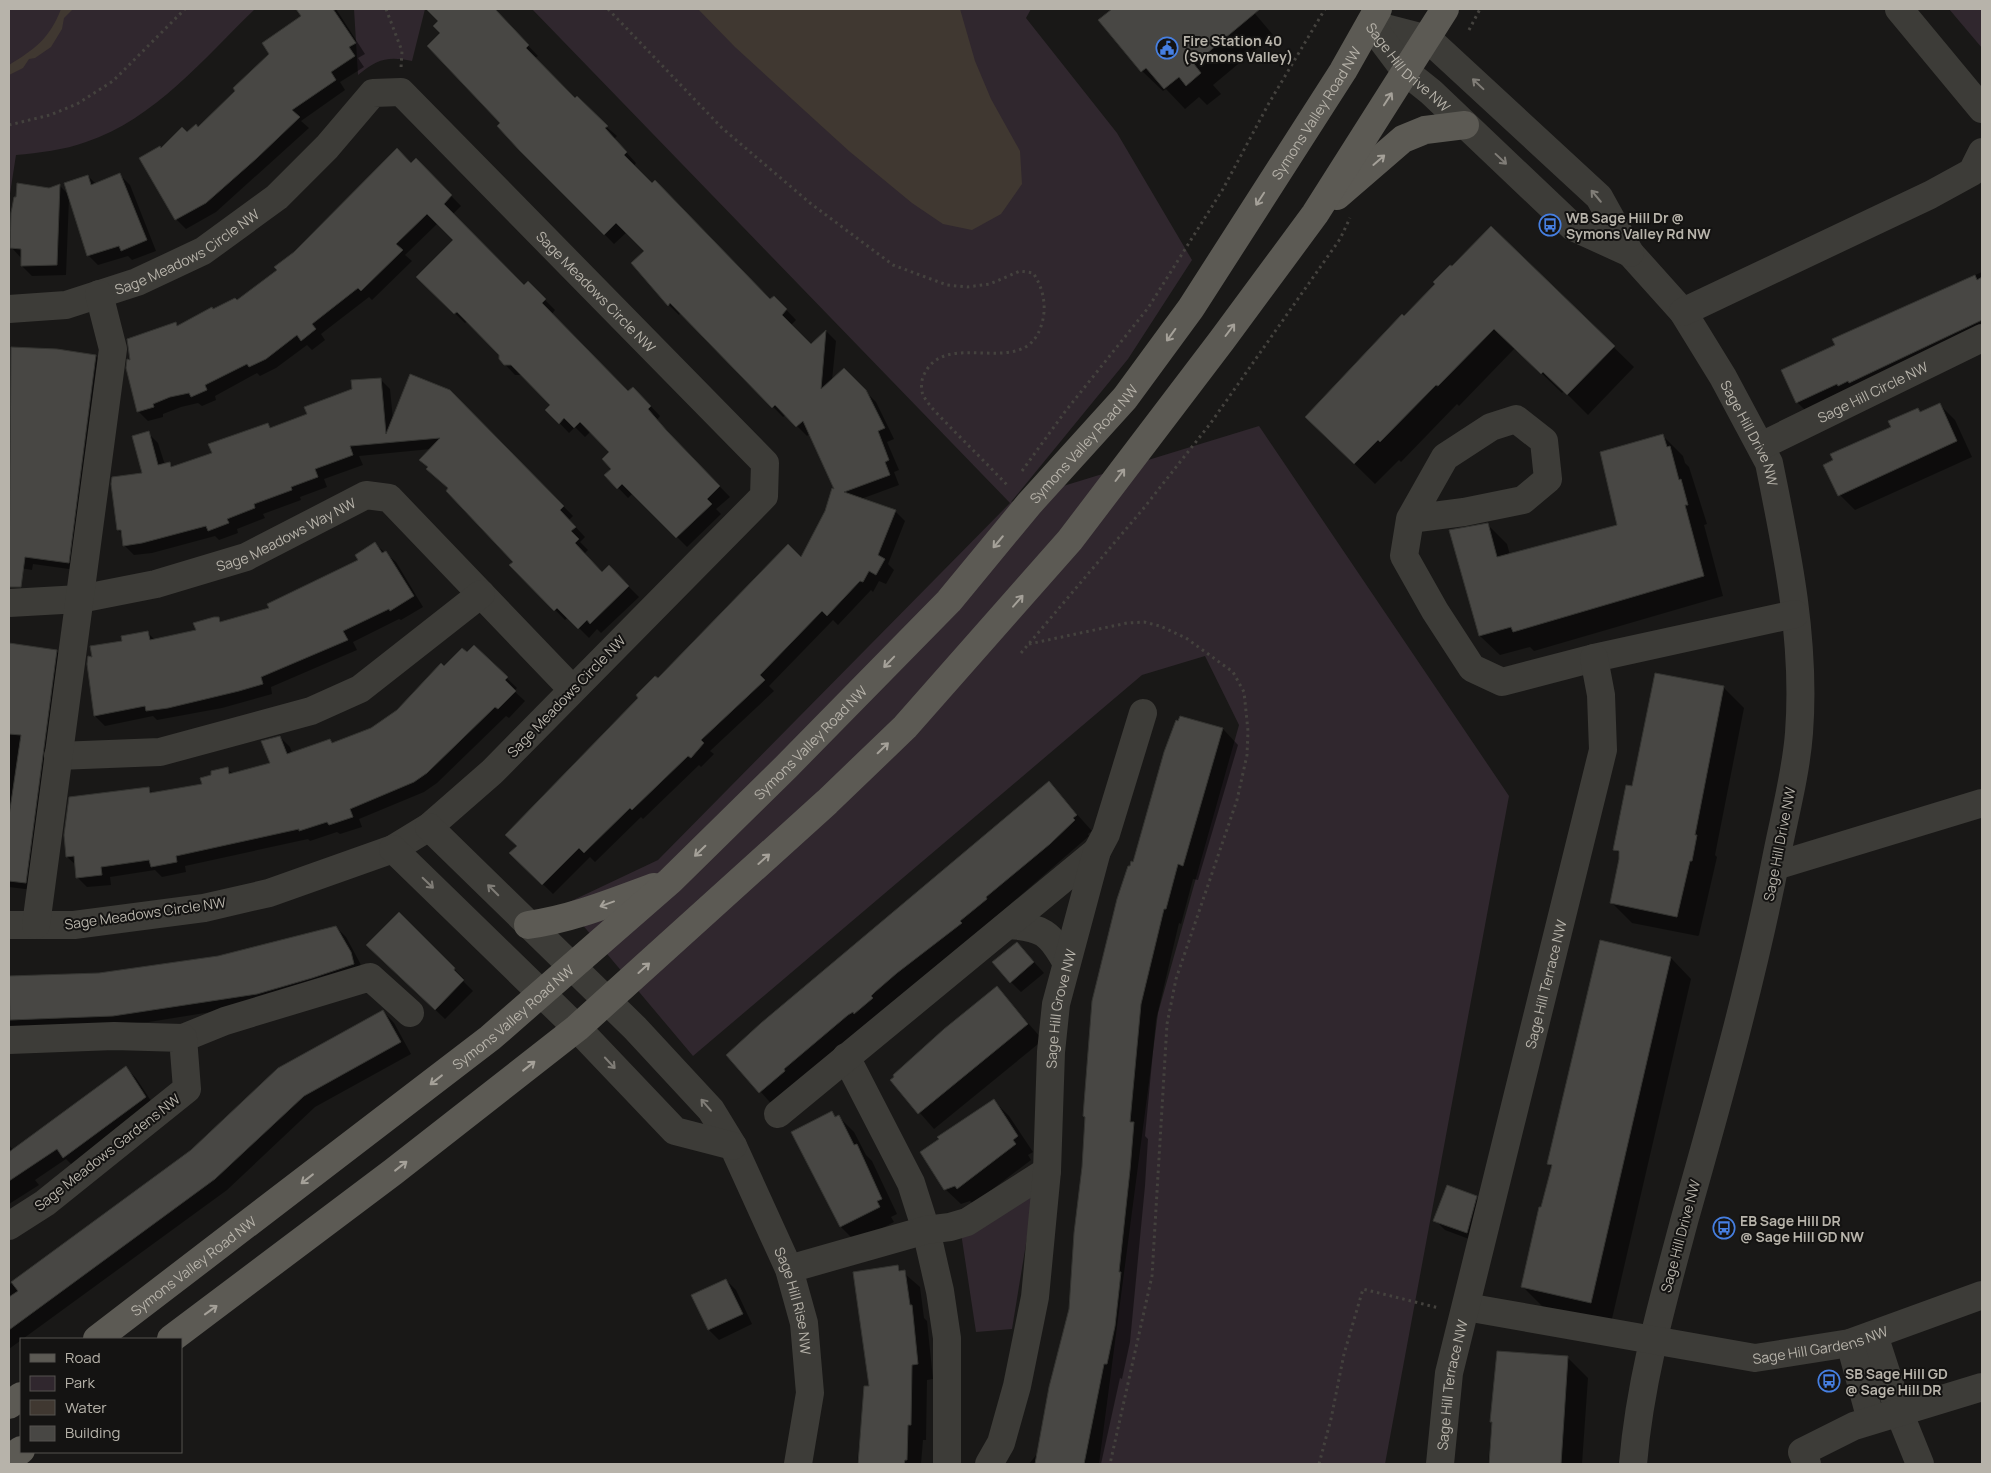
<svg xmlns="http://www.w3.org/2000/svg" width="1991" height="1473" font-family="Manrope,sans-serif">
	<rect width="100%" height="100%" fill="#191817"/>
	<!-- green -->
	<path fill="#30272e" d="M9,9H255C204,58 155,119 86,142C64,150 39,153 16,155L9,200Z
		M354,9H425L412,61C387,56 378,59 358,75Z
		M532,9H1031L1026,18L1117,133L1192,260L1128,359L1011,502L1259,426L1509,796L1385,1464H1099L1158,1013L1239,725L1205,656L1142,675L693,1056L565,904L658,860L1010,503Z
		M1949,9H1982V48Z
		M1035,1189L1012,1329L976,1332L961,1233Z"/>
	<!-- water -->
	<path fill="#403831" d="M61,9H73L64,18L62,29L51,47L35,58L29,59L23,68L9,75V65C35,49 50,38 61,9Z
		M698,9H960L975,61L991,99L1020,151L1022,184L1001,214L972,230L943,224L912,203L849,151L735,47Z"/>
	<!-- shadow -->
	<path fill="#0007" d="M301,9H336L365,54L358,58L364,67L340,82L345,90L301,121L309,128L216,212L186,229L176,219L162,149L198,128L237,91L302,16L299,11Z
		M443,9H493L538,56L535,58L575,100L617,136L614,139L636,163L634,166L770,301L774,297L796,320L791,325L811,346L826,331L836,341L832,380L844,370L876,402L894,439L887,442L899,470L894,472L899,485L861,499L895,511L905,521L888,564L894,570L886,584L879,581L873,592L871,590L838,625L833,620L769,686L774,691L710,751L714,754L701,767L699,765L643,819L641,817L595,862L590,857L553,894L511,853L658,680L801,559L836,491L810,433L807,436L786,415L783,417L681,312L679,315L669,305L645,251L627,232L614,244L520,149L442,33L440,21Z
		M1110,9H1251L1273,35L1213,85L1221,94L1207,105L1199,97L1185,109L1166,89L1163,91L1142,71L1100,20L1112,11Z
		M416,160L461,206L453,214L524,286L538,293L555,310L552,314L629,393L643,398L660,416L657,420L677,443L730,497L716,509L721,514L687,547L633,493L628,498L606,475L613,469L611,452L591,431L585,437L575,427L569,433L547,410L552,405L522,375H515L500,359V354L468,321L465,323L417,277L454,240L438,223L405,255L412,261L372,300L369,297L321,334L325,340L312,350L307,345L276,368L260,376L257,373L215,396L216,400L202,406L198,403L181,407L163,414V417L148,421L138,411L132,361L176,324L178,326L237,301Z
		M120,175L130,185L156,251L132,260L128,256L98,265L88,255L69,198L66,275L32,276L22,266V259L12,248L49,189L60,186L69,195L88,176L96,184Z
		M1491,228L1634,367L1588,415L1564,391L1562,393L1515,348L1459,406L1457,404L1401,462L1399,460L1375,484L1327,437L1404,317Z
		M1982,272V342L1812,417L1797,402L1837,346L1834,340Z
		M12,348L96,356L104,364L76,570L33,564L32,570L9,566V384Z
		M380,379L390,389L393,419L450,391L573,516L569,520L585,537L580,542L588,550L584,554L602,573L609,567L639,597L601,633L597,629L589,638L568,617L565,620L511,565L514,562L450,488L431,449L359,456L363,465L324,479L327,487L300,497L301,500L263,514L265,518L237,529L238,533L219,540L215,536L152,553L134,555L124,545L123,535L118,530L144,474L148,433L158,443L165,465L170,464L173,467L213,454L268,424L272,429L308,415Z
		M1940,405L1955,420L1972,457L1855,510L1840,495L1892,427L1918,410L1921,413Z
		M1663,436L1683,456L1685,463L1689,467L1707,524L1704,525L1723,596L1534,651L1530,647L1500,655L1480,636L1487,524L1507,544L1510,555L1619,526Z
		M375,544L396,562L423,607L401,620L399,619L353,642L357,650L271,687L272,694L222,708L157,720L153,716L105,726L95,716L93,658L147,632L155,640L197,631L218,618L223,623L270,609L359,560Z
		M9,645L56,651L64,659L33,890L9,887Z
		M474,646L517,688L514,691L525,701L509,718L506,716L437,783L424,792L359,819L362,827L340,834L337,832L310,841L308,839L185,866L186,872L162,877L155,870L110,877L111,885L87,887L77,877L76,865L67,857L148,788L153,793L203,785L213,776L227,769L233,774L271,764L280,737L290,747L292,753L330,740L334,744L372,729L398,711L444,668L467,654Z
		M1723,687L1744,708L1715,855L1717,857L1699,935L1698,936L1632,923L1612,903L1620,855L1615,849L1633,788Z
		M1181,717L1223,729L1238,745L1198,880L1193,879L1181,924L1179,923L1156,1020L1145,1136L1148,1139L1145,1186L1130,1342L1122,1379L1120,1378L1101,1464H1029L1037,1454L1070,1310L1084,1167L1086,1118L1084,1116L1134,863Z
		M1049,783L1092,831L1088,834L1089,836L775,1108L728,1055Z
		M399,914L464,979L463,981L473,991L445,1019L378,955Z
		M336,927L346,937L360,963L363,974L267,1003L149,1022L81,1028L9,1029V977L99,974L218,958Z
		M1017,943L1044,973L1021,992L1011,982Z
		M1671,958L1691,979L1611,1323L1543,1307L1523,1287L1552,1168L1549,1164Z
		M997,988L1043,1040L934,1129L892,1081Z
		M383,1011L394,1023L411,1054L315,1107L227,1190L9,1349V1285Z
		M126,1068L136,1078L155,1107L74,1167L66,1159L35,1180L39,1185L9,1204V1145L13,1150Z
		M994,1101L1009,1116L1033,1152L1028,1155L1031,1160L973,1204L970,1201L961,1204L945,1189Z
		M831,1113L836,1118L839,1117L854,1132L866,1155L872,1161L897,1214L891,1217L894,1222L856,1242L841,1227L793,1132Z
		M1476,1197L1486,1207L1477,1242L1445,1230L1435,1220Z
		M897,1267L920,1287L924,1318L927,1321L933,1379L927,1380L926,1440H923L921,1464H857L861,1424H863Z
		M726,1280L736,1290L752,1324L719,1340L709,1330L693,1296Z
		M1498,1352L1567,1357L1588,1378L1582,1464H1488Z"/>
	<!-- building -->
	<path fill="#484744" stroke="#343431" d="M296,9H333L356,43L349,47L355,56L331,72L336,80L292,110L300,117L257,158L206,203L175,220L139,158L160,146L161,148L182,127L187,132L196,124L198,127L235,91L233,88L269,54L262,43L301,16Z
		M426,9H495L529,45L526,48L575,98L577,96L608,126L605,128L627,152L624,155L652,183L655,180L770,299L774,296L787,309L782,315L811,344L826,330L821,389L844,368L866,390L885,428L878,431L889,460L885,462L890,475L844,492L896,510L878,555L885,559L876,575L869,571L863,582L860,581L827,616L822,611L760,675L765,680L701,740L704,743L691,758L688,756L632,810L630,808L584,853L579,848L542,885L509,853L517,846L505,835L638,698L636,695L655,676L658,678L788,544L801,557L825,511L832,488L834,489L803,421L796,427L775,405L772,408L670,303L668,306L631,263L644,251L616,223L604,235L519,150L497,126L500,123L427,46L440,33L433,26L438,21Z
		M1112,9H1260L1194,64L1201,73L1186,86L1179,77L1164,89L1146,68L1141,72L1098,20Z
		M397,148L411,163L416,158L452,195L444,204L524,285L528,281L546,299L542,303L628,391L633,387L651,406L648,409L667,431L720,486L707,499L712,504L676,538L622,484L617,489L604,475L611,469L602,459L609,452L580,422L574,428L564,418L559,424L545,410L550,405L511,365H504L499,359V355L457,312L454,314L416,277L453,240L427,214L396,244L403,250L361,291L358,288L312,324L316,329L301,341L297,335L266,359L249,367L247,364L205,385L207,390L191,397L189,393L170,397L153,404L154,407L137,412L126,368L127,359L130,360L127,339L176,322L177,326L212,307L213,309L235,298L237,300L277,270L274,267L294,252Z
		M120,173L147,240L121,251L119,246L87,256L64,183L88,175L91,185Z
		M17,183L49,188L60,184L57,265L21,266V249L10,248L11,213L14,197H16Z
		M1491,226L1615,346L1567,395L1543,372L1541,374L1494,329L1438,386L1436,385L1380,442L1378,440L1354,464L1305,417L1402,314L1404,316L1435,284L1433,282L1450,265L1452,266Z
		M1975,275L1977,280L1982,277V320L1849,383L1848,381L1838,386L1837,384L1796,403L1781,370L1835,345L1832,339Z
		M11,347L57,349L96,355L69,563L25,557L21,587H9Z
		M410,374L450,390L564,506L560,510L576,527L571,531L579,539L575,543L602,572L609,565L629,586L590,624L587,620L578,629L557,608L554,611L509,565L513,562L446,491L448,488L426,469L428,467L419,460L440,438L350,446L353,455L315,469L318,477L291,487L292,490L254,504L255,508L227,519L229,523L208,531L206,526L142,543L123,546L121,530H117L111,484L112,477L142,473L132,436L149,431L158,465L170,462L171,467L212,453L208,444L268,423L270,428L307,414L304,407L352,389L351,380L381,378L386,434Z
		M1940,403L1957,441L1838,496L1823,465L1833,460L1830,454L1891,427L1888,421L1918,408L1920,412Z
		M1663,434L1667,447L1670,446L1679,480L1681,479L1688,505H1685L1704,576L1513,632L1511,627L1479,636L1449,530L1488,523L1497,557L1617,525L1600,452Z
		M375,542L382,553L386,551L414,596L390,611L389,609L343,631L348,640L261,677L263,684L239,691L168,708L146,711L145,706L94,716L87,664L88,656L92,657L90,646L122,641L121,636L148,631L150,640L196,630L193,623L214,617H219L220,622L269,608L267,604L358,560L355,555Z
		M9,643L57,650L26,883L9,881V816L21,735L9,734Z
		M474,645L508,677L505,680L516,691L498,709L495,707L427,773L414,782L350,809L353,817L329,825L327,822L299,831V829L176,856L177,862L151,867L149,860L101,867L102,875L76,878L74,856L66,857L64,835L69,797L149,787L150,793L202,784L200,778L211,775V771L228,767L229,774L270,763L261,741L280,736L287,754L330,739L332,743L371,728L397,710L441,663L444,666L462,648L467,652Z
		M1655,673L1724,686L1695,835H1697L1692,861H1690L1677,917L1610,903L1619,859V851L1613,850L1626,785L1632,786Z
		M1180,716L1223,728L1183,866L1178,864L1166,909H1164L1141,1004L1130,1122H1134L1130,1170L1119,1272H1121L1115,1326L1107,1364H1104L1084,1464H1035L1049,1387L1069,1309L1074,1233L1082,1167L1085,1117L1083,1116L1092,1001L1117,899L1128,866H1130L1131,861L1133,862L1164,752L1176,720L1178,721Z
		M1049,781L1077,815L1073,818L1075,820L1050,844L986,897L987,899L960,921L962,923L897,973L875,992L871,996L873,998L854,1014L853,1012L848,1015L784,1069L785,1071L759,1093L726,1055L761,1023Z
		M399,912L455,968L454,970L464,980L435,1010L366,945Z
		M336,926L351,952L354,964L312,978L257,994L113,1016L10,1020L9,976L99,973L218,956Z
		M1600,940L1671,957L1591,1303L1521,1287L1539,1207H1541L1552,1165L1547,1164Z
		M1017,942L1034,962L1010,983L992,962Z
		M997,986L1028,1024L918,1114L890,1080L894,1077L893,1075L944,1029Z
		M383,1010L401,1042L304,1096L215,1179L9,1330V1297L18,1291L11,1282L191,1150L278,1068Z
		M126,1066L146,1097L63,1158L57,1149L9,1181V1152Z
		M994,1099L1018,1136L1013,1140L1016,1144L957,1189L955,1186L944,1190L920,1152L939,1139L937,1137Z
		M832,1111L835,1117L839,1115L854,1145L857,1144L882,1199L877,1201L880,1207L840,1227L791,1132Z
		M1447,1185L1477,1196L1467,1233L1433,1221Z
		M898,1265L899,1271L905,1270L910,1305H912L918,1364L912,1365L911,1425H908L907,1460H905L904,1464H858L864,1386H869L853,1272Z
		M726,1279L743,1314L708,1330L691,1295Z
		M1497,1351L1568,1356L1561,1464H1489L1492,1422H1490Z"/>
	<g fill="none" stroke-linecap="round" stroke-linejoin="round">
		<!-- path -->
		<path stroke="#44423e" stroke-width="3" stroke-dasharray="2.5 4" stroke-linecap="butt" d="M386,9L402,51L401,68
			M608,9L722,128L810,203L893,265L947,285L967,287L990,284L1020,271L1033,273C1043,287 1047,306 1042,323C1026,384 944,324 923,377C921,382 921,390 923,395C930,408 943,419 953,430C972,449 991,468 1009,487
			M1469,30L1480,9
			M9,125L50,115L77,104L113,81L185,9
			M1022,471L1064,413L1148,308L1223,189L1269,103L1325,9
			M1029,644L1127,623L1144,622L1160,626L1186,638L1233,672L1244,692L1248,731L1247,755L1237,800L1176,979L1167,1024L1152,1276L1110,1464
			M1021,653L1143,509L1210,424L1340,239L1350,218
			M1319,1464L1331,1419L1344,1354L1363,1289L1439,1308"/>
		<!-- minor -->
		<g stroke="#3d3c38" stroke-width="28">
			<path d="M1899,9L1982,109"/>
			<path id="s1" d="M1370,24L1428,39L1599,197L1630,253L1683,312L1723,377L1769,463C1787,551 1806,641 1799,733C1796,773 1785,814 1777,854C1753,977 1719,1098 1685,1218C1663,1300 1640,1380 1633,1464"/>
			<path id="s2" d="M1370,24L1406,72L1431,92L1573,227L1630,253"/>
			<path id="s3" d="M9,309L66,305L137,282L203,251L277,197L327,147L373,93L401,92L765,463L764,496L492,772L429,827L393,849L269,893L204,908L74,925H9"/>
			<path d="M1683,312L1930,195L1972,172L1982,152"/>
			<path id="s4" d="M1761,446L1982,338"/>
			<path d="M1410,519L1464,512L1523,500L1548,479L1544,441L1516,419L1491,427L1445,457L1410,519L1404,556L1435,611L1472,668L1502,682L1594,658L1795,614"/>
			<path id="s5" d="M9,603L80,599L156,584L246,557L366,495L389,498L572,689"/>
			<path d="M58,756L160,752L311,711L360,689L481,594"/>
			<path id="s6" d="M429,827L635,1028L711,1110L733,1146L789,1269L804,1323L810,1393L798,1464"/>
			<path d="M393,849L577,1028L675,1131L733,1146"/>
			<path d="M1775,866L1982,803"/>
			<path d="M36,925L113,349L99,294"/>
			<path d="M1009,925C1042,927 1050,933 1066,962"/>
			<path d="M183,1038L225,1021L370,977L410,1013"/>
			<path d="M9,1040L114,1036L183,1038L187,1089L45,1203L9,1226"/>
			<path d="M846,1057L911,1183L926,1230L940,1291L947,1338V1464"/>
			<path d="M778,1114L1097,851"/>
			<path d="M789,1269L926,1230L950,1227L967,1222L1047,1171"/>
			<path id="s7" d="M1466,1307L1755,1358L1850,1343L1982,1295"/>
			<path d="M1874,1335L1899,1412L1920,1464"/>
			<path d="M1850,1343L1871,1420"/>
			<path id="s8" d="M989,1464L1001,1443L1017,1386L1035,1297L1047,1171L1051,1052L1056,1004L1097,851L1106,834L1143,713"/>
			<path id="s9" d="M1440,1464L1449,1373L1603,750L1601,695L1594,658"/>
			<path d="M1807,1464L1802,1452L1854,1426L1982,1387"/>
		</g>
		<!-- major -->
		<g stroke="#5c5a54" stroke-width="28">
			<path d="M1337,196L1403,139L1425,130L1465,125"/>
			<path d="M528,925C572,919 613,902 654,887"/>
			<path id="s10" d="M97,1339L490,1038L670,881L786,767L949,601L1029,504L1125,398L1191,308L1343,71L1378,9"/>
			<path d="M171,1339L393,1172L577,1028L827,802L905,727L1070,540L1222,340L1315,214L1445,9"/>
			<path d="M9,1405L21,1396"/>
			<path d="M9,1459L21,1450"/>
		</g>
	</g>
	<!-- one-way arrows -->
	<defs><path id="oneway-shaft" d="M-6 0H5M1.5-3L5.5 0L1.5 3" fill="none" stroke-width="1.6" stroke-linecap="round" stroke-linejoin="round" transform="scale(1.25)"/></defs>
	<g stroke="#807d77">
		<use href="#oneway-shaft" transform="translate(1478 84) rotate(-137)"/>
		<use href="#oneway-shaft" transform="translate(1501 159) rotate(43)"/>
		<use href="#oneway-shaft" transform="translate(1596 196) rotate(-130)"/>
		<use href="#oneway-shaft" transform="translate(428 883) rotate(44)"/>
		<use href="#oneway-shaft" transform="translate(493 890) rotate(-135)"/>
		<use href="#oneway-shaft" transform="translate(610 1063) rotate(47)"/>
		<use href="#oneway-shaft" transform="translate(706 1105) rotate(-131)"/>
	</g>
	<g stroke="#a5a199">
		<use href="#oneway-shaft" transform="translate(1388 99) rotate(-57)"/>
		<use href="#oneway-shaft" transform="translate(1379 160) rotate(-41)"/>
		<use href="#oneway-shaft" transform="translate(1260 199) rotate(123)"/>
		<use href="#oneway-shaft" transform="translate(1230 330) rotate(-53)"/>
		<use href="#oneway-shaft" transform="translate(1171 335) rotate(126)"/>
		<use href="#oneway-shaft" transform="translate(1120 475) rotate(-53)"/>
		<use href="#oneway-shaft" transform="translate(998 542) rotate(130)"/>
		<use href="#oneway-shaft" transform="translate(1018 601) rotate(-49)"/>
		<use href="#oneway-shaft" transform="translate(889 662) rotate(134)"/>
		<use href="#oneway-shaft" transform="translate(883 748) rotate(-44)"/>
		<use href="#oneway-shaft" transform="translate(700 851) rotate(136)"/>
		<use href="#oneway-shaft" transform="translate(764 859) rotate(-42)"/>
		<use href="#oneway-shaft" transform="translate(607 904) rotate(160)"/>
		<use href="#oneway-shaft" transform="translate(644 968) rotate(-42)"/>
		<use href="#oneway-shaft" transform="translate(529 1066) rotate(-38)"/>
		<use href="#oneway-shaft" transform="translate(436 1080) rotate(142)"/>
		<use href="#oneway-shaft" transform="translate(401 1166) rotate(-38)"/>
		<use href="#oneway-shaft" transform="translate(307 1179) rotate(142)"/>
		<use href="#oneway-shaft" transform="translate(211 1310) rotate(-36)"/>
	</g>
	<!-- icons -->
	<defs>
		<g id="civic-ring" transform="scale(1.125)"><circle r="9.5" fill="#141312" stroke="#467fe1" stroke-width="1.5"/><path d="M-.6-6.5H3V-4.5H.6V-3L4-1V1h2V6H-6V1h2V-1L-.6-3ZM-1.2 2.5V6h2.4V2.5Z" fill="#467fe1"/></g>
		<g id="bus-ring" transform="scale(1.125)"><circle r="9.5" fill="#141312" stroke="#467fe1" stroke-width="1.5"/><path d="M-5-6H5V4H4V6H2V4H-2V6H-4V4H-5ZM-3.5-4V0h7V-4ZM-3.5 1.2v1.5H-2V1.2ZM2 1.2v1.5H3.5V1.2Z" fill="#467fe1"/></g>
	</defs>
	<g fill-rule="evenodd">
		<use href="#civic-ring" x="1167" y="48"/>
		<use href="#bus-ring" x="1550" y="225"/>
		<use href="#bus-ring" x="1724" y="1228"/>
		<use href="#bus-ring" x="1829" y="1381"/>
	</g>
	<g text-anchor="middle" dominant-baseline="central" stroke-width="4" stroke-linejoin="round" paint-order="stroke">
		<!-- poi labels -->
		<g font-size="14" font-weight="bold" fill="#b7b3aa" stroke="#141312" text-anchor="start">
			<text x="1183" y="40">Fire Station 40<tspan x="1183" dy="16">(Symons Valley)</tspan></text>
			<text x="1566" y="217">WB Sage Hill Dr @<tspan x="1566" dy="16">Symons Valley Rd NW</tspan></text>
			<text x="1740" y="1220">EB Sage Hill DR<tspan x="1740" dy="16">@ Sage Hill GD NW</tspan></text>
			<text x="1845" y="1373">SB Sage Hill GD<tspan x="1845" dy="16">@ Sage Hill DR</tspan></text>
		</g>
		<!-- street labels -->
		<g font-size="14" fill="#b7b3aa" stroke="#141312">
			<text stroke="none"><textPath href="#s2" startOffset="58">Sage Hill Drive NW</textPath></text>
			<text stroke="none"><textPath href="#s10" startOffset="1741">Symons Valley Road NW</textPath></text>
			<text stroke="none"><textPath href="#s3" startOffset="190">Sage Meadows Circle NW</textPath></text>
			<text stroke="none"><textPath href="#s3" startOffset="745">Sage Meadows Circle NW</textPath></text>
			<text stroke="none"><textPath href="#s4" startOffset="124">Sage Hill Circle NW</textPath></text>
			<text stroke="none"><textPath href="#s1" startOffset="575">Sage Hill Drive NW</textPath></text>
			<text stroke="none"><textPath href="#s10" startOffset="1336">Symons Valley Road NW</textPath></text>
			<text stroke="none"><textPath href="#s5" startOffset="288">Sage Meadows Way NW</textPath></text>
			<text transform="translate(566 696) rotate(-46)">Sage Meadows Circle NW</text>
			<text stroke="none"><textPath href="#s10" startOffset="931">Symons Valley Road NW</textPath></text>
			<text transform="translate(1779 844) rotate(-79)">Sage Hill Drive NW</text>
			<text transform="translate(145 913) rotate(-8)">Sage Meadows Circle NW</text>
			<text stroke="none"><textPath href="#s9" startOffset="492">Sage Hill Terrace NW</textPath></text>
			<text stroke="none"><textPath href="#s8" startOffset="464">Sage Hill Grove NW</textPath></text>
			<text stroke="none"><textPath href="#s10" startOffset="526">Symons Valley Road NW</textPath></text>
			<text transform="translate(107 1152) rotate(-38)">Sage Meadows Gardens NW</text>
			<text transform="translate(1680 1236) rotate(-75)">Sage Hill Drive NW</text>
			<text stroke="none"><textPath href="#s10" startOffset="121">Symons Valley Road NW</textPath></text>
			<text stroke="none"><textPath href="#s6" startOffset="609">Sage Hill Rise NW</textPath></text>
			<text stroke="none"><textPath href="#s7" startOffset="360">Sage Hill Gardens NW</textPath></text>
			<text stroke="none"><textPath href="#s9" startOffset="80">Sage Hill Terrace NW</textPath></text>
		</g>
	</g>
	<!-- border -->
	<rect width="1991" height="1473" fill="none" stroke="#b7b3aa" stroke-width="20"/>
	<!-- legend -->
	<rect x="20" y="1338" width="162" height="115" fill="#141312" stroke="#55534f"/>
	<rect x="30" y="1354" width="25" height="8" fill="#5c5a54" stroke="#55534f"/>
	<text x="65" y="1363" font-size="15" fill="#b7b3aa">Road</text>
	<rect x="30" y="1376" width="25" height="15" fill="#30272e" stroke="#55534f"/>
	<text x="65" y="1388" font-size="15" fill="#b7b3aa">Park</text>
	<rect x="30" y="1400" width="25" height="15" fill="#403831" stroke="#55534f"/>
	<text x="65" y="1413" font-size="15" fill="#b7b3aa">Water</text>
	<rect x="30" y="1426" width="25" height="15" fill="#484744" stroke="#55534f"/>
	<text x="65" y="1438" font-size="15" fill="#b7b3aa">Building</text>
</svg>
